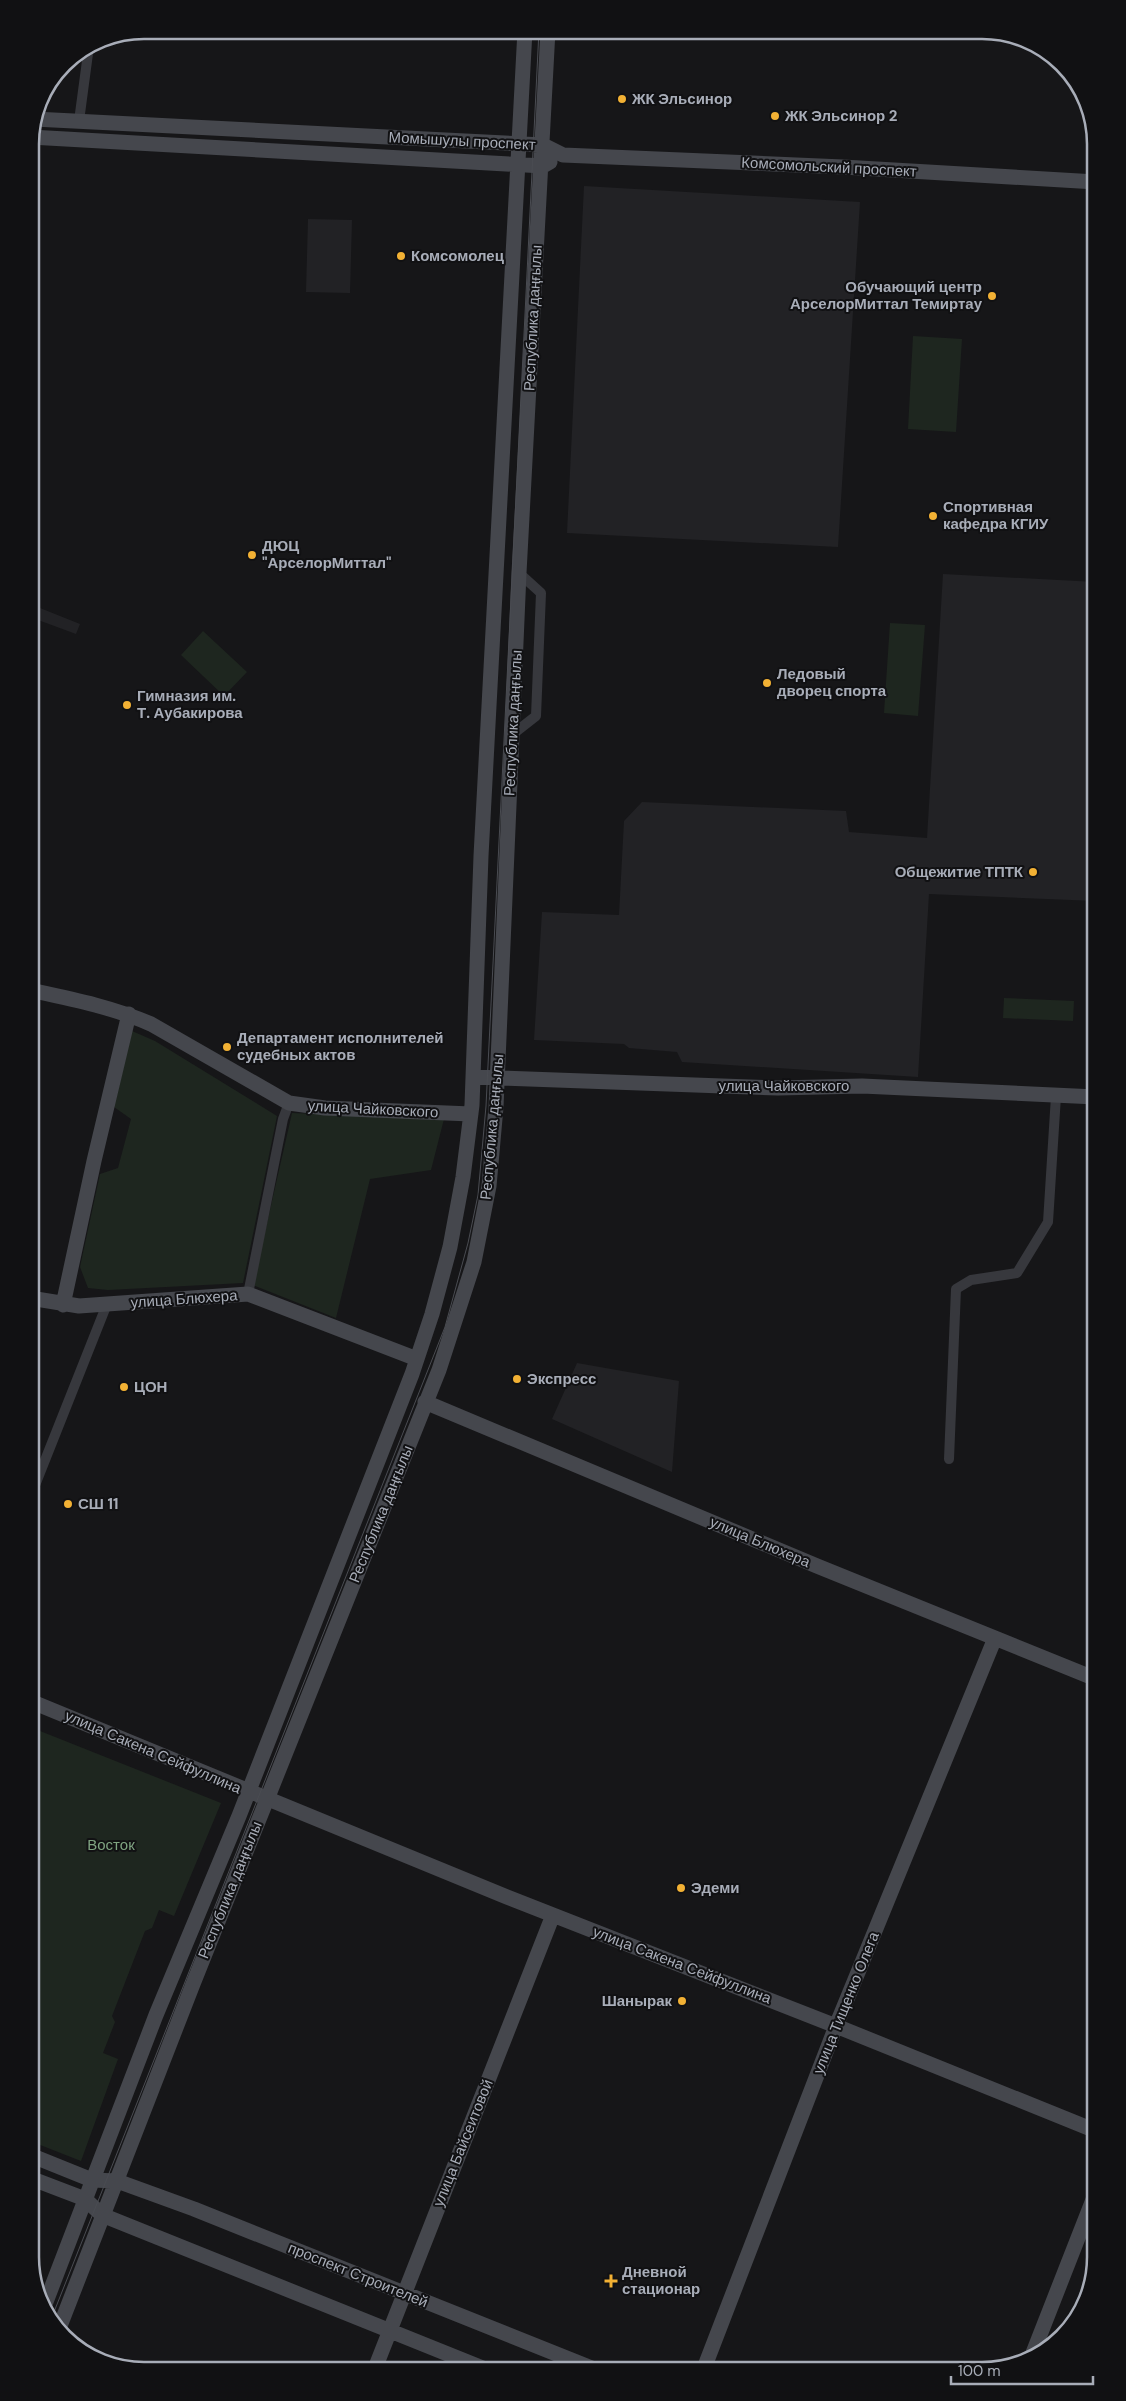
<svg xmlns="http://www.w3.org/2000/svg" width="1126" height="2401" font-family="'DM Sans',sans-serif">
	<rect width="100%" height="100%" fill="#161618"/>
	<!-- built -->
	<path fill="#222225" d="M584,186L860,202L838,547L567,533Z
		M308,219L352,220L350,293L306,292Z
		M943,574L1096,582V901L929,894L918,1077L682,1062L677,1052L629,1048L624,1044L534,1040L542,912L619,915L624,821L642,802L846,811L849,832L927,838Z
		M30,604L80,624L76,634L30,617Z
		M577,1363L679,1381L672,1472L552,1419Z"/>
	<!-- green -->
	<path fill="#1e261f" d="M913,336L962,339L956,432L908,429Z
		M890,623L925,625L918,716L884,713Z
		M203,631L247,672L224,696L181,655Z
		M1004,998L1074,1001L1073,1021L1003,1018Z
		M132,1031L155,1041L277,1116L243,1283L108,1290L88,1288L80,1267L100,1174L118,1168L131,1119L114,1107Z
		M292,1113L444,1119L431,1170L370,1179L336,1318L253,1285Z
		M30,1727L221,1803L174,1916L159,1910L152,1928L145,1931L112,2016L115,2022L103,2053L118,2059L81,2161L30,2141Z"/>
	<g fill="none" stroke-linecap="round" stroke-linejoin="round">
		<!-- street -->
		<path stroke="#37383d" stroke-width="10" d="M79,121L89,46
			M513,734L536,716L541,593L519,573
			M248,1294L283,1119L289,1103
			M949,1459L956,1289L971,1280L1017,1273L1048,1222L1056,1096
			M30,1498L107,1304"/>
		<!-- secondary -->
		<path stroke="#45474d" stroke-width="15" d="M34,119L543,145L563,155L843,167L1096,182
			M30,137L543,166L550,162
			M30,990C72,999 112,1007 151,1024L289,1103L325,1108L471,1114
			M473,1077L778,1088L862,1086L1096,1097
			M30,1298L79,1306L248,1294L417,1359
			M63,1305L94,1161L129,1014
			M425,1402L817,1566L1096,1679
			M30,1701L507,1897L836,2026L1096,2131
			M30,2155L92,2180L117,2181L194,2209L599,2371
			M30,2178L85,2199L102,2215L490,2371
			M44,2307L156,2015L239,1816L412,1374L432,1314L450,1247L463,1177L472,1105L481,856L525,30
			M60,2326L193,1984L439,1370L474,1262L489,1186L496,1107L519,573L548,30
			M1031,2358L1096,2192
			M374,2371L553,1915
			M703,2371L836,2026L995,1638"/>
		<!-- tram -->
		<path stroke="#4a4c52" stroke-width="1" d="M52,2317L445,1327L468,1243L478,1195L486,1106L539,30"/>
	</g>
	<!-- markers -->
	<g fill="#f2b134" stroke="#111113" stroke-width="2">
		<circle cx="622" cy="99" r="5"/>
		<circle cx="775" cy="116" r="5"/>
		<circle cx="401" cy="256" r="5"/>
		<circle cx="992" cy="296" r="5"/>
		<circle cx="933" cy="516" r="5"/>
		<circle cx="252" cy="555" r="5"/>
		<circle cx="767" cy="683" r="5"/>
		<circle cx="127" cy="705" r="5"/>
		<circle cx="1033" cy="872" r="5"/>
		<circle cx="227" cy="1047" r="5"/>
		<circle cx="517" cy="1379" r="5"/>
		<circle cx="124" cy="1387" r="5"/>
		<circle cx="68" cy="1504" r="5"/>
		<circle cx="681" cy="1888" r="5"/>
		<circle cx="682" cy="2001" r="5"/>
		<path d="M608.5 2273.5h5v5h5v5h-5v5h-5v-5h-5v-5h5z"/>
	</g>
	<g text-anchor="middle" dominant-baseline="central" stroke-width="4" stroke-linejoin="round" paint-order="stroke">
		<!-- poi labels -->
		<g font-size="15" font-weight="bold" fill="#a8adb8" stroke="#111113" text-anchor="start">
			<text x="632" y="99">ЖК Эльсинор</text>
			<text x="785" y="116">ЖК Эльсинор 2</text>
			<text x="411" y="256">Комсомолец</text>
			<text x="982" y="287" text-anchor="end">Обучающий центр<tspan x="982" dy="17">АрселорМиттал Темиртау</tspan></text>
			<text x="943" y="507">Спортивная<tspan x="943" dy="17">кафедра КГИУ</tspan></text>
			<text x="262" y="546">ДЮЦ<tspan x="262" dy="17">"АрселорМиттал"</tspan></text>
			<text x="777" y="674">Ледовый<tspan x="777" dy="17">дворец спорта</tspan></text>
			<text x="137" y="696">Гимназия им.<tspan x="137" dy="17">Т. Аубакирова</tspan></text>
			<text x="1023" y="872" text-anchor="end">Общежитие ТПТК</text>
			<text x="237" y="1038">Департамент исполнителей<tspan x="237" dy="17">судебных актов</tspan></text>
			<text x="527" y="1379">Экспресс</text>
			<text x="134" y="1387">ЦОН</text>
			<text x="78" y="1504">СШ 11</text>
			<text x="691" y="1888">Эдеми</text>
			<text x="672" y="2001" text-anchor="end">Шанырак</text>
			<text x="622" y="2272">Дневной<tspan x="622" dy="17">стационар</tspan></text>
		</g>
		<!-- street labels -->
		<g font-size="15" fill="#a8adb8" stroke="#111113">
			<text transform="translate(462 141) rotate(3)">Момышулы проспект</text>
			<text transform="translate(829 167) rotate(3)">Комсомольский проспект</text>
			<text transform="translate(533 318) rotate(-87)">Республика даңғылы</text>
			<text transform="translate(513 723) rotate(-87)">Республика даңғылы</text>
			<text x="784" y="1086">улица Чайковского</text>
			<text transform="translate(373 1109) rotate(3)">улица Чайковского</text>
			<text transform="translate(492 1127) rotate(-85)">Республика даңғылы</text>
			<text transform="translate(184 1299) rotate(-4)">улица Блюхера</text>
			<text transform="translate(381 1514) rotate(-68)">Республика даңғылы</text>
			<text transform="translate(760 1542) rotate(23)">улица Блюхера</text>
			<text transform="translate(153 1752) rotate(23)">улица Сакена Сейфуллина</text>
			<text transform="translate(230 1890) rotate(-68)">Республика даңғылы</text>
			<text transform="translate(682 1965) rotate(21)">улица Сакена Сейфуллина</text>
			<text transform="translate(846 2003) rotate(-68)">улица Тищенко Олега</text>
			<text transform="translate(463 2143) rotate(-68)">улица Байсеитовой</text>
			<text transform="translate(358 2275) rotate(22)">проспект Строителей</text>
		</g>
		<!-- park labels -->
		<g font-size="15" fill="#7fa381" stroke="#111113">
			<text x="111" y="1845">Восток</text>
		</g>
	</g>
	<!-- crop -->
	<path d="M0 0H1126V2401H0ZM144 39H982A105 105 0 0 1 1087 144V2257A105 105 0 0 1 982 2362H144A105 105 0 0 1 39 2257V144A105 105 0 0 1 144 39Z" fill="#111113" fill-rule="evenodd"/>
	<path fill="none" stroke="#a8adb8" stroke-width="2.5" d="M144 39H982A105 105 0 0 1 1087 144V2257A105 105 0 0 1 982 2362H144A105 105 0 0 1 39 2257V144A105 105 0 0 1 144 39Z"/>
	<!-- scale -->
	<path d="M951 2376v8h142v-8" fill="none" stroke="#a8adb8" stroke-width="2.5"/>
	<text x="958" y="2376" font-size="15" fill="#a8adb8" stroke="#111113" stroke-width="4" paint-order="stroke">100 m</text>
</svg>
